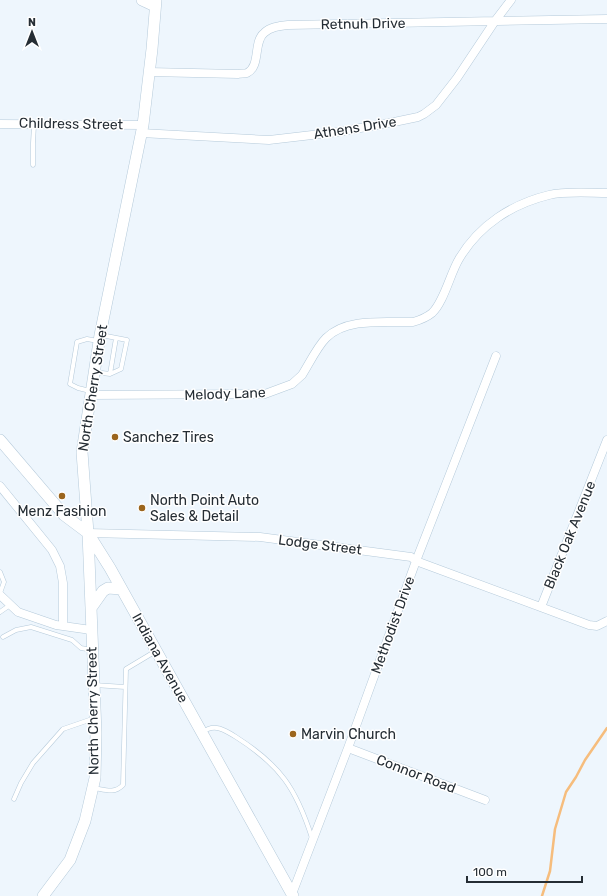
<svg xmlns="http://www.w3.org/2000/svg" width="607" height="896" font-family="Rubik,sans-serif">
	<rect width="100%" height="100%" fill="#eef6fd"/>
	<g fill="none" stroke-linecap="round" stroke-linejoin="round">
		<!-- stream -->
		<path stroke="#f6bd7d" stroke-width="2.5" d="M542,896L550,871L555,829L566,792L576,777L585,760L607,728"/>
		<!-- lane casing -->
		<g stroke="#b5cada" stroke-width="5">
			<path id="lane" d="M33,165V143L34,125
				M94,372L110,374L121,369L127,340L101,335
				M110,374L116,338
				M90,391L78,388L70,384L77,342L87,339L98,341
				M0,572L4,582L0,593
				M0,612L10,605
				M3,637L16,630L31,627L72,640L81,648L92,650
				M94,685L125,687
				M203,732C214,723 225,730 236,737C280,765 296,788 312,838
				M94,788C106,790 114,794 123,785L126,669L156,651
				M14,799L21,783L33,763L63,729L95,718"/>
		</g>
		<!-- street casing -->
		<g stroke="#b5cada" stroke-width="9">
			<path id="street" d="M149,72L238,74C241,73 245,74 247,73C261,66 253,42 264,33C270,27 279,26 288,25L607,19
				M0,124L143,125
				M141,133L269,140L338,132L394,122L418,117L424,114L436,105L457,78L495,21L511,0
				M90,395L265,394L292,384L302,375C309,364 317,347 326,338C347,317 385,323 413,322C420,320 426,318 432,313C444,302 450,274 459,259C479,225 512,204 549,195C564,191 591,193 607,193
				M0,486L52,550L60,566L63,583V626
				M88,533L260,537L411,557L416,561L589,625L597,626L607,621
				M0,595L18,612L56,625L91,630
				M541,607L607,440
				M348,748L485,800
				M292,894L348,748L416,561L496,356"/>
		</g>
		<!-- secondary casing -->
		<g stroke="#b5cada" stroke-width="12">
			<path id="secondary" d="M142,0L155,6
				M0,440L64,515L88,533L110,568L293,896
				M91,608L103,591L108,588L121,589
				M43,896L70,860L85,821L95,778L96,733L88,533L82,452L100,335L143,125L152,49L156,0"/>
		</g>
		<!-- lane -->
		<use href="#lane" stroke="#fff" stroke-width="4"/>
		<!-- street -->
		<use href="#street" stroke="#fff" stroke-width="8"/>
		<!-- secondary -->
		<use href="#secondary" stroke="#fff" stroke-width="11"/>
	</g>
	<!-- markers -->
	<g fill="#9b651d" stroke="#fff" stroke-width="1.5">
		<circle cx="115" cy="437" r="4"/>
		<circle cx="62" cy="496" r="4"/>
		<circle cx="142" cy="508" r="4"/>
		<circle cx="293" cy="734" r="4"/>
	</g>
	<g text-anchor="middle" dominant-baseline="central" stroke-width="3" stroke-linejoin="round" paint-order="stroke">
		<!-- street labels -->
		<g font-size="14" fill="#252d34" stroke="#fff">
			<text transform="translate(363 24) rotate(-1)">Retnuh Drive</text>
			<text transform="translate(71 124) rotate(1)">Childress Street</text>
			<text transform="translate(355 128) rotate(-9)">Athens Drive</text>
			<text transform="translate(93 388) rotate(-81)">North Cherry Street</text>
			<text transform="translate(225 394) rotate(-2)">Melody Lane</text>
			<text transform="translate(570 535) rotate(-68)">Black Oak Avenue</text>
			<text transform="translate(320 545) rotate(7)">Lodge Street</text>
			<text transform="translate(393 625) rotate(-70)">Methodist Drive</text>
			<text transform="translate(160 658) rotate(61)">Indiana Avenue</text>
			<text transform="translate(93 711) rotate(-91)">North Cherry Street</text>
			<text transform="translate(416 774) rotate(21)">Connor Road</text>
		</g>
		<!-- poi labels -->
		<g font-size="14" fill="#252d34" stroke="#fff" text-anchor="start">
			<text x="123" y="437">Sanchez Tires</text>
			<text x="150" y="500">North Point Auto<tspan x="150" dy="16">Sales &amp; Detail</tspan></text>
			<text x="62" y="511" text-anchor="middle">Menz Fashion</text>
			<text x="301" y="734">Marvin Church</text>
		</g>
	</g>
	<!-- north arrow -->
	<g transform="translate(32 32)" stroke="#ffffff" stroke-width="3" paint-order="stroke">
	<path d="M0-3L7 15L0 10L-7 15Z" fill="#252d34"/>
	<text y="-6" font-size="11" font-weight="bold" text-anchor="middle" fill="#252d34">N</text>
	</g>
	<!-- scale -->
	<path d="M467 876v6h115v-6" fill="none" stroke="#252d34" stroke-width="2"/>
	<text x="473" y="876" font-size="12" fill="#252d34" stroke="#ffffff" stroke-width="3" paint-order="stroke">100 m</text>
</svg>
